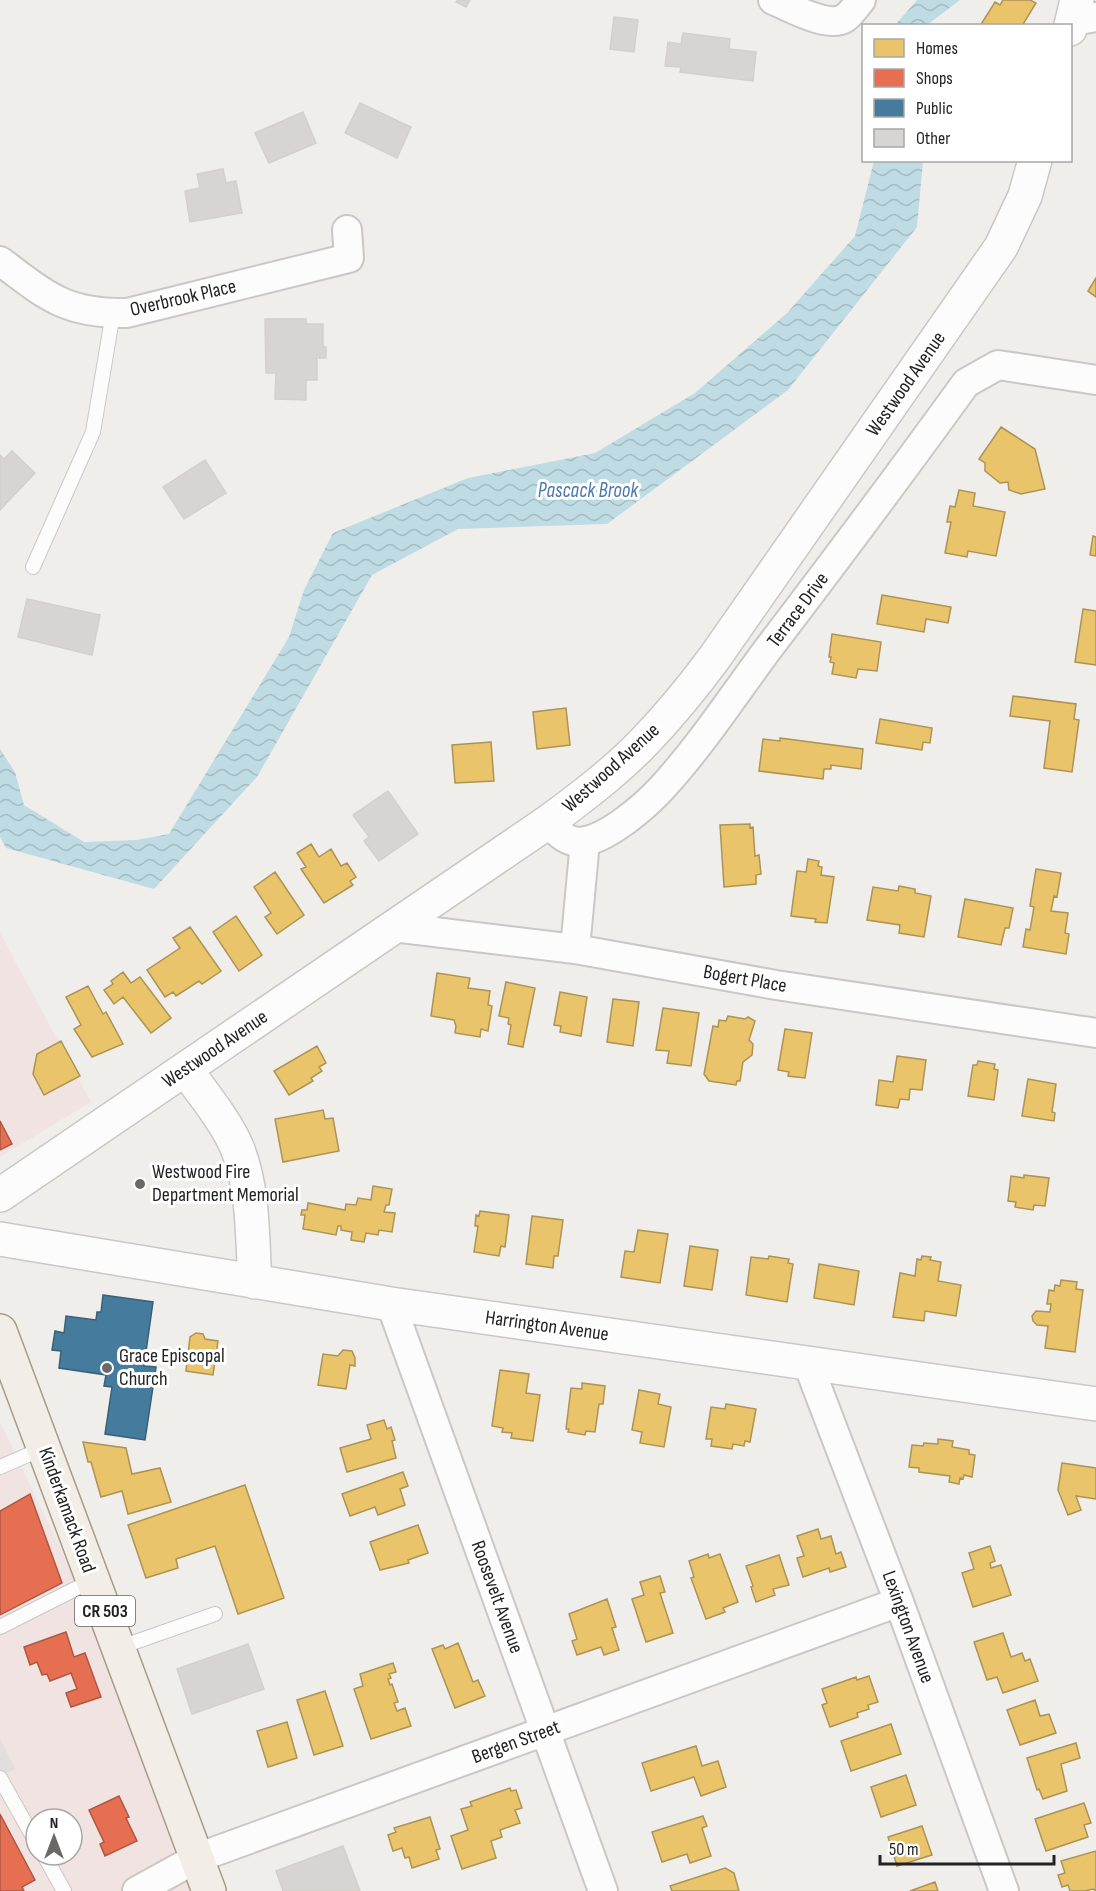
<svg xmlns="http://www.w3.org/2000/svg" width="1096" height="1891" font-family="'Sofia Sans Condensed',sans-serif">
	<defs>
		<pattern id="water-waves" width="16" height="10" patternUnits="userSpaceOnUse" patternTransform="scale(1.5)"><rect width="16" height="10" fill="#bfdbe3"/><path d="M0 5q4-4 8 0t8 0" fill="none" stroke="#a4bcc2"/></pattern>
	</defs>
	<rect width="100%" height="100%" fill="#f0eeeb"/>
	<!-- commercial -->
	<path fill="#f1e3e1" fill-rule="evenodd" d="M0,933L91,1102L0,1157Z
		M0,1422L83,1596L218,1865L227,1891H0ZM36,1819H72V1855H36Z"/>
	<!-- parking -->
	<path fill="#e0dfde" d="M0,1739L15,1769L0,1776Z"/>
	<!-- water -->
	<path fill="url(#water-waves)" d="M917,0H960L927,25H895Z
		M874,161H923L917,227L788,390L607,524L458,529L372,575L257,777L154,889L6,848L0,837V749L15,772L24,805L84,842L136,840L169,834L289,637L304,590L333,533L468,478L595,453L695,393L787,313L855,236Z"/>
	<!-- homes -->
	<path fill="#e9c46a" stroke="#ad9354" stroke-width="1.5" d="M1003,0H1030L1036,3L1022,26H980L995,2L1000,5Z
		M1096,278V297L1088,291Z
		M1001,427L1035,449L1045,489L1021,494L1009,490L1008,482L1000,483L985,471V463L979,459Z
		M959,490L975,493L973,506L1005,512L996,556L968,551L967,557L945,553L951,522H947L950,506L955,507Z
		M1093,536L1096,537V556L1090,555Z
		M882,595L951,607L948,623L926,619L924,632L877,624Z
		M1083,609L1096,611V665L1075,662Z
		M832,634L881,642L877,671L858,669L856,678L832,674L834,663L830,662L831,657H829Z
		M1013,696L1076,704L1074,719L1079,720L1072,772L1044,768L1050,721L1010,716Z
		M566,708L570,745L537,749L533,712Z
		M880,719L932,728L930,743L923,742L922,750L876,743Z
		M780,738L863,749L861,769L831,765V769H824L823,779L759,771L763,739L780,741Z
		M491,742L494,781L455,783L452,745Z
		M750,824V828L753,827L755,856L759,855L761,874L756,875V884L724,887L720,825Z
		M311,844L319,857L331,849L341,866L347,863L356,877L350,881L353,885L324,903L301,869L306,867L297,853Z
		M808,859L819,861L818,866L822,867L821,875L834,877L827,923L815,922L816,919L791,916L797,871L806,872Z
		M1036,869L1061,873L1057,897L1054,896L1051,911L1068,913L1065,933L1069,934L1066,954L1023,947L1026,929L1030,930L1034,907L1030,906Z
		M275,872L304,915L277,934L265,917L271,913L254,887Z
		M899,886L915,889V893L931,896L924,937L899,933L900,925L867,920L873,887L898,891Z
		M965,899L1013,908L1009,928H1005L1001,945L958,937Z
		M236,916L262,955L239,971L213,932Z
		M190,927L221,971L202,984L199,981L176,996L173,992L165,997L147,970L180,948L173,938Z
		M123,972L131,983L140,977L171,1018L151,1033L123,997L114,1004L104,990L113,984L111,981Z
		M437,973L470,978L468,988L490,991L488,1005L492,1006L488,1031L481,1029L480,1037L455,1033L456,1026L454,1020L431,1016Z
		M506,982L535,988L523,1047L508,1044L511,1025L508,1024L509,1018L499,1016Z
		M88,986L103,1014L106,1012L123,1044L92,1057L74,1029L81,1025L66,997Z
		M560,992L587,997L581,1036L560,1032L561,1026L554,1025Z
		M613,999L639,1002L633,1046L607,1042Z
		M663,1008L699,1013L691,1066L667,1063L669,1051L656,1050Z
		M728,1016L745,1019L748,1017L755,1021L749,1040L753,1044L752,1055L743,1062L740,1081H737L736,1085L709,1081L704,1074L713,1026L718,1027L719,1020L726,1021Z
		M785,1029L812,1033L805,1078L788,1076L789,1072L778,1070Z
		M61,1041L80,1076L44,1095L33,1074L37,1054Z
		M317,1046L326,1063L319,1067L322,1071L311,1078L313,1081L289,1095L274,1071Z
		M897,1056L926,1060L922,1090L910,1089L909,1100L900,1099L898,1108L876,1105L879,1080L893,1082Z
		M978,1061L995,1064L994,1069L998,1070L994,1100L968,1096L973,1065H977Z
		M1028,1079L1056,1084L1052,1112L1055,1113L1054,1121L1022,1116Z
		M323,1110L325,1119L333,1118L339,1151L283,1162L275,1119Z
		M1024,1175L1049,1178L1045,1206L1034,1205L1033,1210L1015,1207L1016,1202L1008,1201L1011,1176L1024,1178Z
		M373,1186L392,1189L389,1205H386L384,1212L395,1213L392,1232L379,1230L378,1235L366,1233L364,1242L351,1240L352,1232L341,1230V1226H338L336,1235L303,1229L305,1215H301L302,1210H307L308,1203L345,1210L346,1204L356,1205L358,1198L371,1200Z
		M480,1211L509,1215L505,1247L501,1246L499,1256L474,1252L478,1226H475L476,1215L479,1216Z
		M532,1216L563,1220L558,1256H554L553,1268L526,1264Z
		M638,1230L668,1234L660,1283L621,1277L625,1251L634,1252Z
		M690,1246L718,1250L712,1290L684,1286Z
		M769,1256L789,1259L788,1263L793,1264L787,1302L746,1295L751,1257L768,1259Z
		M922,1256L931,1257L930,1260L941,1262L938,1281L961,1285L956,1316L925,1311L924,1321L893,1317L900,1273L915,1276L917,1259L921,1260Z
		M819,1264L859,1271L854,1305L814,1298Z
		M1061,1280L1077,1282L1076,1289L1083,1290L1075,1352L1045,1348L1048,1326L1037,1325L1033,1321L1032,1316L1036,1311L1050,1312L1051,1304H1047L1049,1290L1054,1291L1055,1285L1060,1286Z
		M196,1333L203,1334L205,1339L218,1341L213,1375L186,1371L190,1337Z
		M343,1350L352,1351L355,1358V1366L350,1365L346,1389L318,1385L323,1354L338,1356Z
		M500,1370L529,1374L526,1393L540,1395L533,1441L511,1438L512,1433L502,1432L503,1428L492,1426Z
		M582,1383L605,1386L603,1404H599L595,1432L586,1431L585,1435L568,1432L569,1429H566L571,1388L582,1389Z
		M639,1390L660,1394L658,1404L671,1407L664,1447L640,1443L642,1432L632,1430Z
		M726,1404L756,1409L750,1442L745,1441L744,1446L733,1444L732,1449L711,1446L712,1439H706L711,1407L725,1409Z
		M384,1420L387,1429L391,1427L395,1440L392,1441L396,1458L347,1472L340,1448L371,1439L367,1425Z
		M938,1439L953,1441L952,1447L969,1450V1454L975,1455L972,1477L964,1475L963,1479L960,1478L959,1484L949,1482L950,1476L919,1472V1468L909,1467L912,1445L923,1446L924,1443L938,1444Z
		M83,1442L126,1448L132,1474L160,1468L171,1502L128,1514L122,1491L101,1497L91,1462H88Z
		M1062,1463L1096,1468V1499L1076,1496L1081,1510L1068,1515L1058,1490Z
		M403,1472L408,1486L400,1489L405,1505L378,1515L375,1507L350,1516L342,1494Z
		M245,1485L284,1598L238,1614L215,1546L176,1559L178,1568L146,1578L128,1525Z
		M418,1525L428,1553L408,1560L409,1563L380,1570L370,1542Z
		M818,1529L821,1539L831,1536L836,1554L841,1552L846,1567L830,1572L829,1568L803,1577L797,1558L804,1556L797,1536Z
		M990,1546L995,1561L990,1563L991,1568L1001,1565L1011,1595L973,1607L962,1573L974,1569L969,1553Z
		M708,1554L709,1558L720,1554L738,1602L723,1608L725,1612L706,1619L691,1578L694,1577L689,1561Z
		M779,1555L789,1585L773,1589L775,1595L756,1602L751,1587L753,1586L746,1566Z
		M660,1576L665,1592L660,1593L673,1633L646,1642L632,1599L644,1595L640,1582Z
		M607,1599L616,1627L612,1628L619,1650L604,1655L601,1647L577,1655L572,1641L577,1639L569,1614Z
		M1003,1633L1011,1657L1022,1653L1025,1661L1030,1659L1038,1681L1003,1693L997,1677L987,1680L974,1642Z
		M458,1643L473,1682L478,1680L485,1696L455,1708L432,1649L443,1645L445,1649Z
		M393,1663L396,1672L389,1674L391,1678L388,1679L390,1685L392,1684L398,1702L394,1703L397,1711L405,1708L411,1726L371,1739L354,1689L363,1686L360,1674Z
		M869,1676L878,1702L868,1705L869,1709L857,1713L858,1717L830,1727L822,1705L827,1703L822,1689L856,1677L857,1680Z
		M325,1691L343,1746L314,1755L297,1700Z
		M1035,1700L1040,1716L1049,1714L1056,1733L1020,1745L1007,1710Z
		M287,1722L297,1758L268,1767L257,1731Z
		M891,1724L901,1754L851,1771L841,1741Z
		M1076,1743L1080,1758L1061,1764L1067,1791L1043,1799L1039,1789L1037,1790L1027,1758Z
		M696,1746L702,1766L718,1761L726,1787L701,1796L694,1777L651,1791L642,1763Z
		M906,1775L916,1805L881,1817L871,1787Z
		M510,1788L511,1791L516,1790L522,1808L515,1810L520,1823L500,1830L502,1837L491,1841L496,1858L462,1869L451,1836L468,1830L461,1809L472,1806L470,1802Z
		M1084,1803L1091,1823L1084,1825L1088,1837L1046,1851L1035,1819Z
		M703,1816L707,1826L702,1828L711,1856L690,1863L687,1854L662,1862L652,1832Z
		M430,1817L440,1849L436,1850L439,1859L412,1868L409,1857L405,1858L402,1848L393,1851L388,1835L396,1832L394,1828Z
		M922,1826L932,1855L897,1866L888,1837Z
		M1096,1851V1891L1093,1889L1085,1891H1070L1068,1885L1062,1887L1058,1875L1065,1873L1061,1861Z
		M725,1868L734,1873L739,1891H672L670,1886Z
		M935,1882L938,1891H910Z"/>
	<!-- shops -->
	<path fill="#e76f51" stroke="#ac5843" stroke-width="1.5" d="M0,1121L12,1144L0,1150Z
		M30,1494L62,1583L0,1615V1511Z
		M66,1632L74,1657L85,1653L101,1697L71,1707L66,1693L77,1689L71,1673L50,1681L47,1674L42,1675L37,1662L30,1665L24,1647Z
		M119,1796L129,1817L126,1818L137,1841L105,1856L100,1844L104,1842L89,1810Z
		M0,1814L35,1880L22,1887L24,1891H0Z"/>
	<!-- public -->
	<path fill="#457b9d" stroke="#3a6078" stroke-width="1.5" d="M103,1295L153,1302L144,1366L156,1367L145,1440L105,1434L112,1387L104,1386L106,1375L59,1368L61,1351L52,1350L55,1331L64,1333L66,1316L96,1320L97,1312H101Z"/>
	<!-- building -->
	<path fill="#d7d4d2" stroke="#d3d0cc" stroke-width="1.5" d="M458,0H470L466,7L456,2Z
		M614,17L638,20L634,52L610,49Z
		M683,33L730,39L729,49L756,52L753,81L680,72L681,67L665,66L668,42L681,44Z
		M360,103L411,127L397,158L345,133Z
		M303,112L316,143L269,163L255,133Z
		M223,169L226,183L236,181L242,213L190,222L185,191L200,188L197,174Z
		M265,319H306V324H323V347H326V358H319V355H317V380H306V400L275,399L276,373H266Z
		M12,451L35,473L0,510V455L4,459Z
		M205,460L226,493L184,519L163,487Z
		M27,599L100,615L92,655L18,637Z
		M388,791L418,834L379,861L364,841L369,837L353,815Z
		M248,1644L264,1689L192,1714L177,1669Z
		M343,1846L360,1891H283L276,1871Z"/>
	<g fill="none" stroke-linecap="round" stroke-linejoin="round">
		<!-- service casing -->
		<g stroke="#c9c8c7" stroke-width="16">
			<path id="service" d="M33,567L93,432L113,313
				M0,1467L44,1448
				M0,1627L93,1580
				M118,1648L215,1614
				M0,1778L36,1842
				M44,1855L64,1891"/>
		</g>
		<!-- minor casing -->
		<g stroke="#c9c8c7" stroke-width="32">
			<path id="minor" d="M773,0C790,7 828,29 845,18C851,14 857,5 861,0
				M1073,21L1096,17
				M0,261C47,296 65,314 127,313L349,258L347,230
				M548,822C558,834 570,845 586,841C610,836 644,807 660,790C700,747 733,696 768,649C835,561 901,473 966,383L998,365L1096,380
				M393,927L575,949L776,985L1096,1033
				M575,949L585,841
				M391,1304L603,1891
				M808,1364L899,1602L1004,1891
				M137,1891L197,1858L899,1602"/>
		</g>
		<!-- tertiary casing -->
		<g stroke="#c9c8c7" stroke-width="36">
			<path id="tertiary" d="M1070,29L1077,0
				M185,1069C202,1092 228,1124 238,1150C254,1191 252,1238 255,1282
				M0,1195L548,822C582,797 615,772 644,742C670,715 693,687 715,657L1001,247L1025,196L1035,160
				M0,1239L391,1304L1096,1404"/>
		</g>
		<!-- primary casing -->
		<g stroke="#a79c86" stroke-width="36">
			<path id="primary" d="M0,1331L209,1891"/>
		</g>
		<!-- service -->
		<use href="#service" stroke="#fdfcfc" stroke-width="14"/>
		<!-- minor -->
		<use href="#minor" stroke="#fdfcfc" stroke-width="28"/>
		<!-- tertiary -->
		<use href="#tertiary" stroke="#fdfcfc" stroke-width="33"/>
		<!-- primary -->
		<use href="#primary" stroke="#f3ede7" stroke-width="33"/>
	</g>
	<!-- markers -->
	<g fill="#6a6968" stroke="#fff" stroke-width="2">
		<circle cx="140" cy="1184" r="6"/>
		<circle cx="107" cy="1368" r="6"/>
	</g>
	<g text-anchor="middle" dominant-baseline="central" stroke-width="6" stroke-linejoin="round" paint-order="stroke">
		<!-- shield labels -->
		<rect fill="#fff" stroke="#646464" stroke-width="1.5" x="75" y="1596" width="60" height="30" rx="4.5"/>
		<g font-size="18" font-weight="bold" fill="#222">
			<text x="105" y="1611">CR 503</text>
		</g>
		<!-- street labels -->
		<g font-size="20" fill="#222" stroke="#fff">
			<text transform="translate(183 298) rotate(-13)">Overbrook Place</text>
			<text transform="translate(906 384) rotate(-55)">Westwood Avenue</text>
			<text transform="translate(798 610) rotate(-53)">Terrace Drive</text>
			<text transform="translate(611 768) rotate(-42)">Westwood Avenue</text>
			<text transform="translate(745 979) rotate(10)">Bogert Place</text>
			<text transform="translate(215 1049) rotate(-34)">Westwood Avenue</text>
			<text transform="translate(547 1326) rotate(8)">Harrington Avenue</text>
			<text transform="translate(67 1510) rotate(70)">Kinderkamack Road</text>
			<text transform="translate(497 1597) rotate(70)">Roosevelt Avenue</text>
			<text transform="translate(908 1627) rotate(70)">Lexington Avenue</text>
			<text transform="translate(516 1742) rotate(-20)">Bergen Street</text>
		</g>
		<!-- poi labels -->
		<g font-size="20" fill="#222" stroke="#fff" text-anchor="start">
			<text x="152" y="1172">Westwood Fire<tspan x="152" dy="23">Department Memorial</tspan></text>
			<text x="119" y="1356">Grace Episcopal<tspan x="119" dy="23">Church</tspan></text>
		</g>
		<!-- water labels -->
		<g font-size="21" font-style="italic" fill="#4a7aab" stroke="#fff">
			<text x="588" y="490">Pascack Brook</text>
		</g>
	</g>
	<!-- legend -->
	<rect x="862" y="24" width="210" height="138" fill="#ffffff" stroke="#a7a7a7" stroke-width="1.5"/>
	<rect x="874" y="39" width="30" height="18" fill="#e9c46a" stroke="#a7a7a7" stroke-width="1.5"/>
	<text x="916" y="54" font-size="18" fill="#222222">Homes</text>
	<rect x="874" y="69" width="30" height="18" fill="#e76f51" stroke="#a7a7a7" stroke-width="1.5"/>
	<text x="916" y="84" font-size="18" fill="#222222">Shops</text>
	<rect x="874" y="99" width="30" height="18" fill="#457b9d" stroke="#a7a7a7" stroke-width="1.5"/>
	<text x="916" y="114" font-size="18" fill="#222222">Public</text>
	<rect x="874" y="129" width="30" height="18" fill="#d7d4d2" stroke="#a7a7a7" stroke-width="1.5"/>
	<text x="916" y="144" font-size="18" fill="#222222">Other</text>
	<!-- north arrow -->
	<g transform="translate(54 1837)"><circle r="28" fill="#ffffff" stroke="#a7a7a7" stroke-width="1.5"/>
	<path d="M0-4.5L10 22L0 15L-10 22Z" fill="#6a6968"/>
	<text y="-9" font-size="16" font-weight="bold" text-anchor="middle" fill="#222222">N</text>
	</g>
	<!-- scale -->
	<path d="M880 1855v9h174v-9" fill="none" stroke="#222222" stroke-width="3"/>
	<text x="889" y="1855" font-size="18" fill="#222222" stroke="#ffffff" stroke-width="4.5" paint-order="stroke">50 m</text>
</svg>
